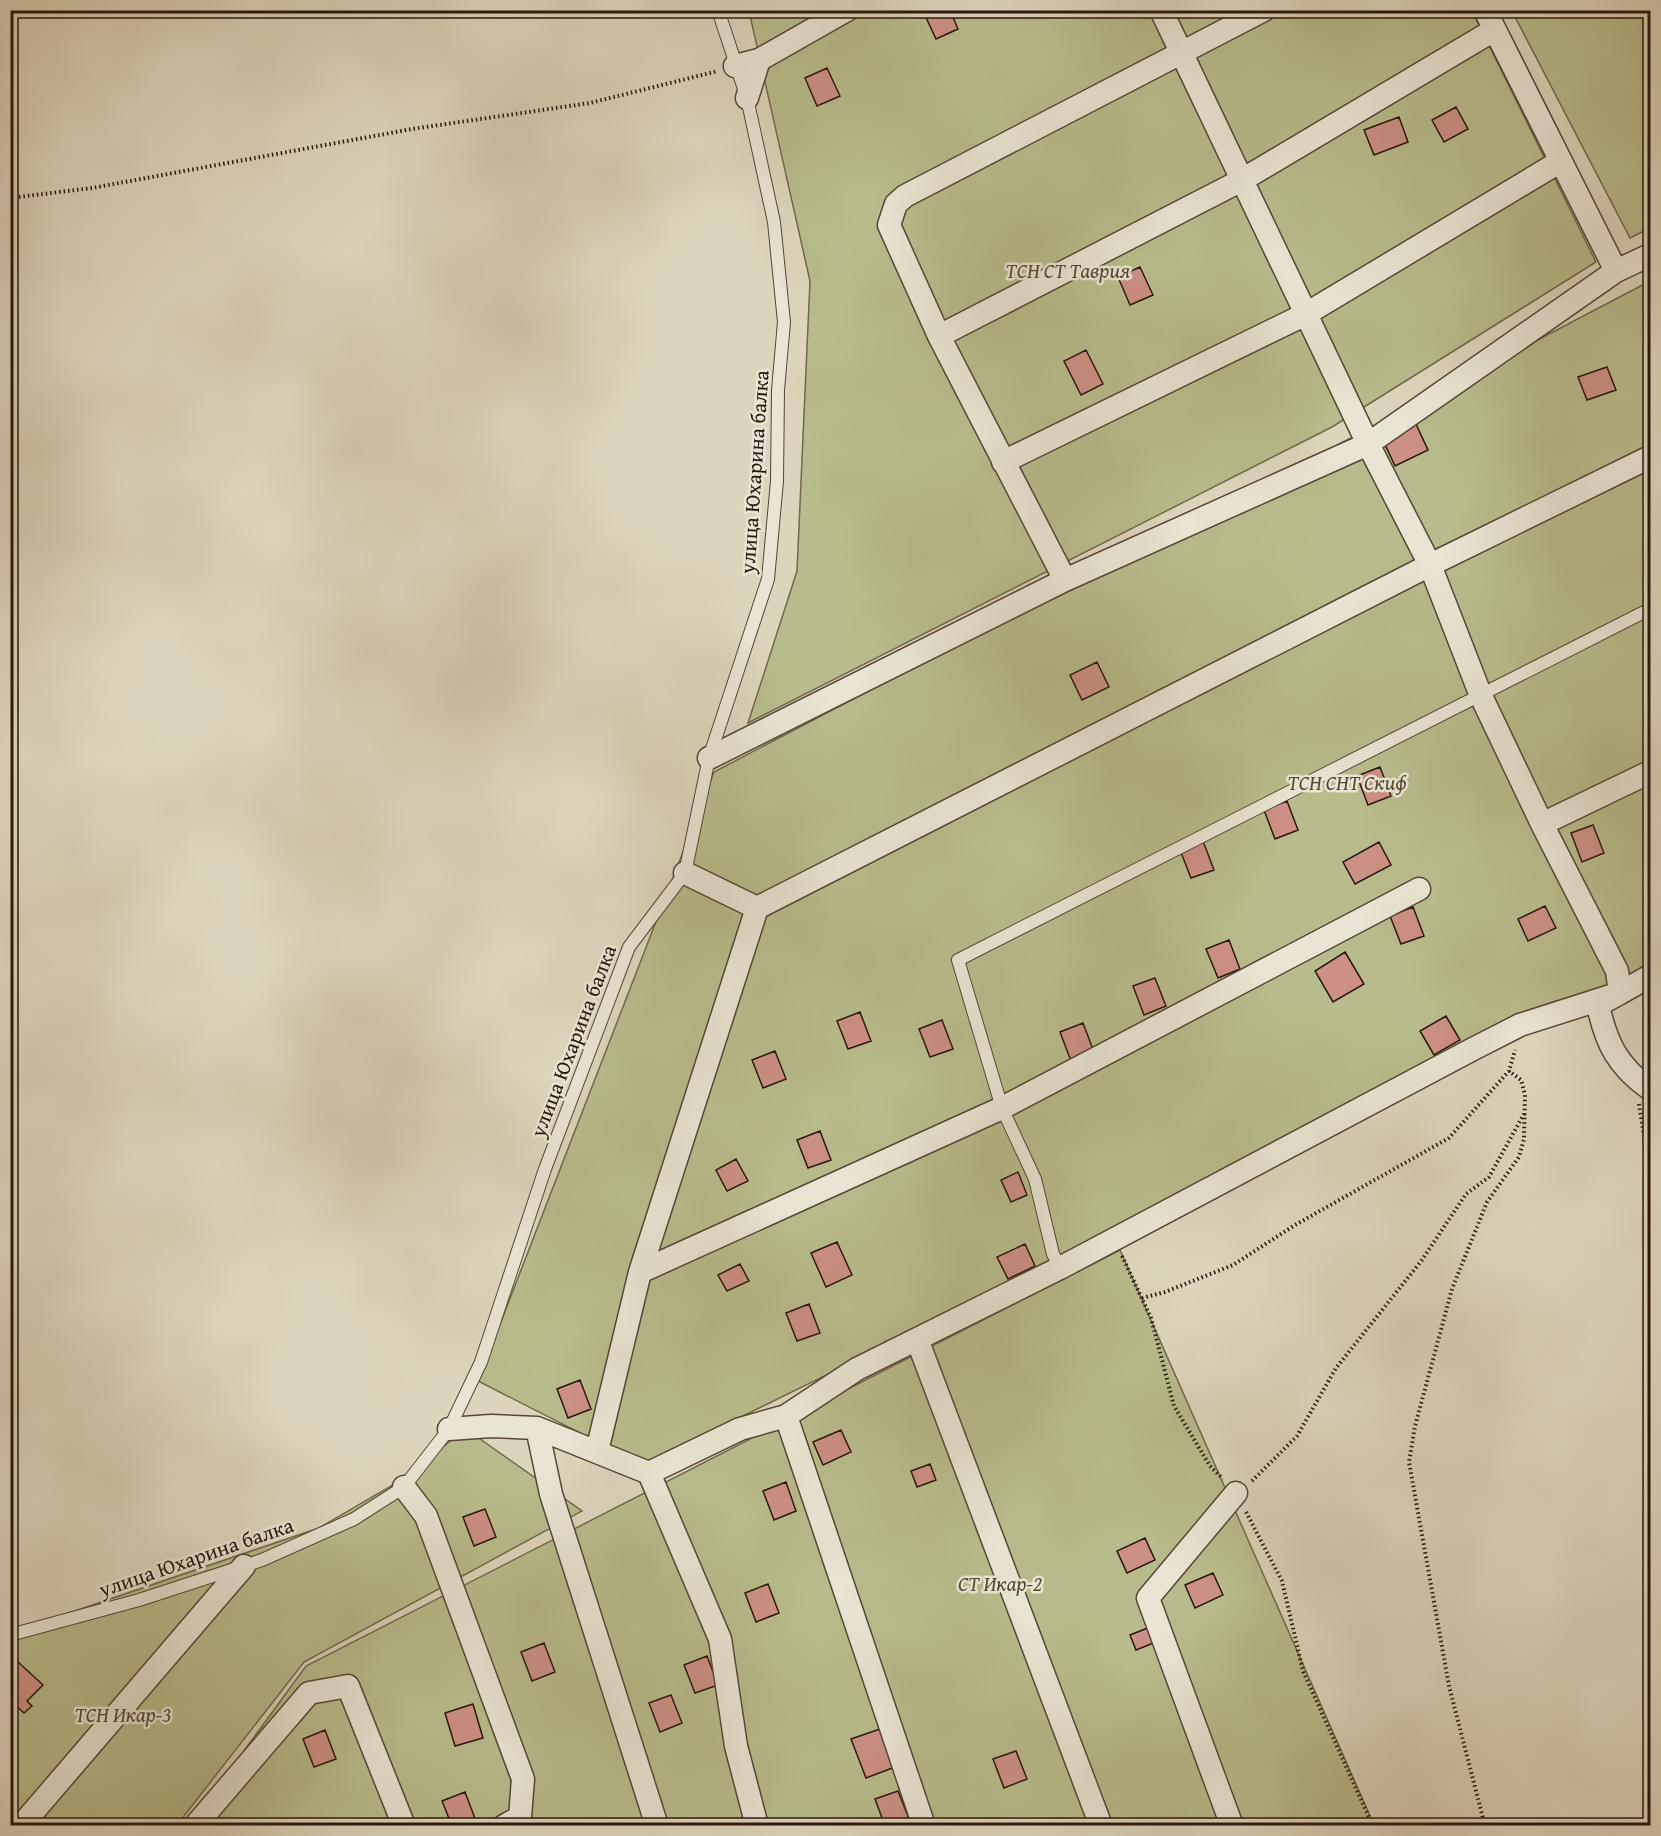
<svg xmlns="http://www.w3.org/2000/svg" width="1661" height="1836" font-family="'Gentium Book Plus',serif">
	<rect width="100%" height="100%" fill="#ddd5bb"/>
	<filter id="stains"><feTurbulence type="fractalNoise" baseFrequency=".00333" numOctaves="4"/><feColorMatrix values="0 0 0 0 .2 0 0 0 0 .09 0 0 0 0 .02 0 0 0 .5 -.17"/></filter>
	<radialGradient id="worn" r=".72"><stop offset=".6" stop-color="#630" stop-opacity="0"/><stop offset="1" stop-color="#630" stop-opacity=".3"/></radialGradient>
	<!-- green -->
	<path fill="#b8bb8b" stroke="#70694c" stroke-width="1.5" d="M749,11H1472L1596,262L1332,427L748,723L797,571L810,281Z
		M1512,11H1650V228L1630,238Z
		M1650,281V971L643,1465L478,1381L714,772Z
		M1120,1250L1374,1825L189,1826L306,1666Z
		M466,1429L582,1511L304,1662L177,1825H11L10,1633L319,1528L398,1482Z"/>
	<!-- building -->
	<path fill="#cc9084" stroke="#29170d" stroke-width="1.5" d="M950,10L958,29L936,39L923,11Z
		M827,68L840,96L817,106L805,78Z
		M1456,107L1468,129L1444,142L1432,120Z
		M1399,117L1408,142L1374,155L1364,130Z
		M1140,267L1153,295L1130,305L1118,277Z
		M1086,350L1103,384L1081,395L1064,361Z
		M1607,367L1616,390L1587,400L1578,377Z
		M1415,422L1428,450L1395,466L1382,438Z
		M1097,662L1109,687L1082,700L1070,675Z
		M1380,767L1391,796L1368,805L1357,776Z
		M1287,801L1298,830L1275,839L1264,810Z
		M1593,825L1604,853L1582,862L1571,833Z
		M1203,841L1214,870L1191,878L1180,850Z
		M1379,842L1391,865L1355,884L1343,862Z
		M1545,906L1556,928L1528,941L1518,919Z
		M1413,907L1424,936L1401,944L1390,916Z
		M1229,940L1240,969L1218,978L1206,949Z
		M1345,952L1364,984L1333,1002L1315,971Z
		M1155,978L1166,1006L1144,1015L1133,986Z
		M860,1012L871,1041L848,1049L837,1021Z
		M1446,1016L1460,1040L1434,1055L1420,1031Z
		M942,1020L953,1049L930,1057L919,1029Z
		M1083,1023L1094,1052L1071,1061L1060,1032Z
		M775,1051L786,1079L763,1088L752,1060Z
		M820,1131L831,1160L808,1168L797,1140Z
		M736,1159L748,1181L727,1191L716,1170Z
		M1018,1172L1027,1195L1011,1202L1001,1180Z
		M837,1242L852,1275L826,1287L811,1253Z
		M1025,1244L1035,1266L1008,1279L997,1257Z
		M740,1264L749,1281L727,1291L718,1275Z
		M809,1304L820,1333L797,1341L786,1313Z
		M580,1380L591,1409L568,1418L557,1389Z
		M841,1430L851,1452L823,1465L813,1442Z
		M930,1464L936,1480L917,1487L911,1471Z
		M786,1482L796,1511L774,1520L763,1491Z
		M485,1509L496,1537L474,1546L463,1517Z
		M1145,1538L1155,1560L1127,1573L1117,1551Z
		M1213,1573L1223,1595L1195,1608L1185,1585Z
		M768,1584L779,1613L756,1622L745,1593Z
		M1150,1627L1156,1642L1136,1650L1130,1635Z
		M544,1643L555,1672L532,1681L521,1652Z
		M707,1656L718,1685L695,1693L684,1665Z
		M18,1662L43,1685L27,1701L32,1706L24,1713L10,1700V1670Z
		M671,1695L682,1723L660,1732L649,1703Z
		M473,1704L483,1738L455,1746L445,1713Z
		M880,1729L895,1767L866,1778L851,1739Z
		M325,1730L336,1759L314,1767L303,1739Z
		M1016,1751L1027,1779L1004,1788L993,1759Z
		M898,1791L909,1819L885,1826L875,1799Z
		M465,1792L476,1821L465,1826H452L442,1801Z"/>
	<g fill="none" stroke-linecap="round" stroke-linejoin="round">
		<!-- service casing -->
		<g stroke="#564638" stroke-width="14">
			<path id="service" d="M1060,1268L1053,1254L1035,1179L1002,1108L958,960L1650,609
				M10,1635L139,1600L262,1560L354,1519L404,1487L449,1429L481,1362L545,1169L629,947L685,873L709,758L768,579L777,481L778,390L784,322L774,222L747,98L718,10"/>
		</g>
		<!-- minor casing -->
		<g stroke="#564638" stroke-width="25">
			<path id="minor" d="M1161,10L1368,444L1430,565L1481,696L1542,824L1617,971L1620,993L1598,1005C1606,1043 1618,1067 1650,1089
				M1485,10L1616,271
				M735,66L759,60L847,10
				M747,98L759,60
				M939,336L1242,180L1494,30
				M1003,462L1306,314L1561,161
				M1065,580L939,336L889,225L896,204L905,196L1264,10
				M709,758L1065,580L1368,444L1616,271L1650,255
				M1542,824L1650,772
				M685,873L757,908L1430,565L1650,457
				M640,1272L757,908
				M917,1339L1101,1826
				M786,1416L924,1826
				M537,1428L551,1494L657,1826
				M449,1429L491,1426L537,1428L649,1473L740,1429L786,1416L857,1369L1060,1268L1475,1048L1520,1025L1620,993L1650,976
				M597,1451L640,1272L1002,1108L1419,889
				M649,1473L720,1639L736,1746L757,1826
				M404,1487L426,1516L523,1779L520,1817L504,1826
				M21,1826L244,1566
				M195,1826L309,1693L348,1686L404,1826
				M1232,1826L1148,1598L1236,1493"/>
		</g>
		<!-- path -->
		<path stroke="#29170d" stroke-width="4" stroke-dasharray="1.5 3" stroke-linecap="butt" d="M10,198L92,188L412,129L590,103L718,71
			M1639,1104L1650,1174
			M1122,1256L1151,1318L1174,1406L1210,1466L1223,1479
			M1142,1298L1165,1292L1233,1265L1295,1225L1449,1138L1509,1071L1515,1050
			M1252,1481L1297,1436L1336,1368L1422,1260L1466,1194L1489,1177L1524,1114
			M1246,1512L1282,1581L1303,1671L1373,1826
			M1485,1826L1449,1686L1409,1462L1415,1426L1452,1289L1487,1202L1519,1157L1524,1139L1525,1095L1521,1080L1509,1071"/>
		<!-- service -->
		<use href="#service" stroke="#e9e4d3" stroke-width="12"/>
		<!-- minor -->
		<use href="#minor" stroke="#e9e4d3" stroke-width="22"/>
	</g>
	<g text-anchor="middle" dominant-baseline="central" stroke-width="5" stroke-linejoin="round" paint-order="stroke">
		<!-- park labels -->
		<g font-size="21" font-style="italic" fill="#544833" stroke="#e9e4d3">
			<text x="1068" y="270">ТСН СТ Таврия</text>
			<text x="1347" y="782">ТСН СНТ Скиф</text>
			<text x="1000" y="1583">СТ Икар-2</text>
			<text x="123" y="1714">ТСН Икар-3</text>
		</g>
		<!-- street labels -->
		<g font-size="21" fill="#29170d" stroke="#e9e4d3">
			<text transform="translate(754 472) rotate(-86)">улица Юхарина балка</text>
			<text transform="translate(573 1041) rotate(-69)">улица Юхарина балка</text>
			<text transform="translate(196 1557) rotate(-19)">улица Юхарина балка</text>
		</g>
	</g>
	<!-- margin -->
	<rect width="1661" height="1836" fill="none" stroke="#ddd5bb" stroke-width="36"/>
	<rect x="12" y="12" width="1637" height="1812" fill="none" stroke="#29170d" stroke-width="3"/>
	<rect x="18" y="18" width="1625" height="1800" fill="none" stroke="#29170d" stroke-width="1.5"/>
	<rect width="100%" height="100%" filter="url(#stains)"/>
	<rect width="100%" height="100%" fill="url(#worn)"/>
</svg>
